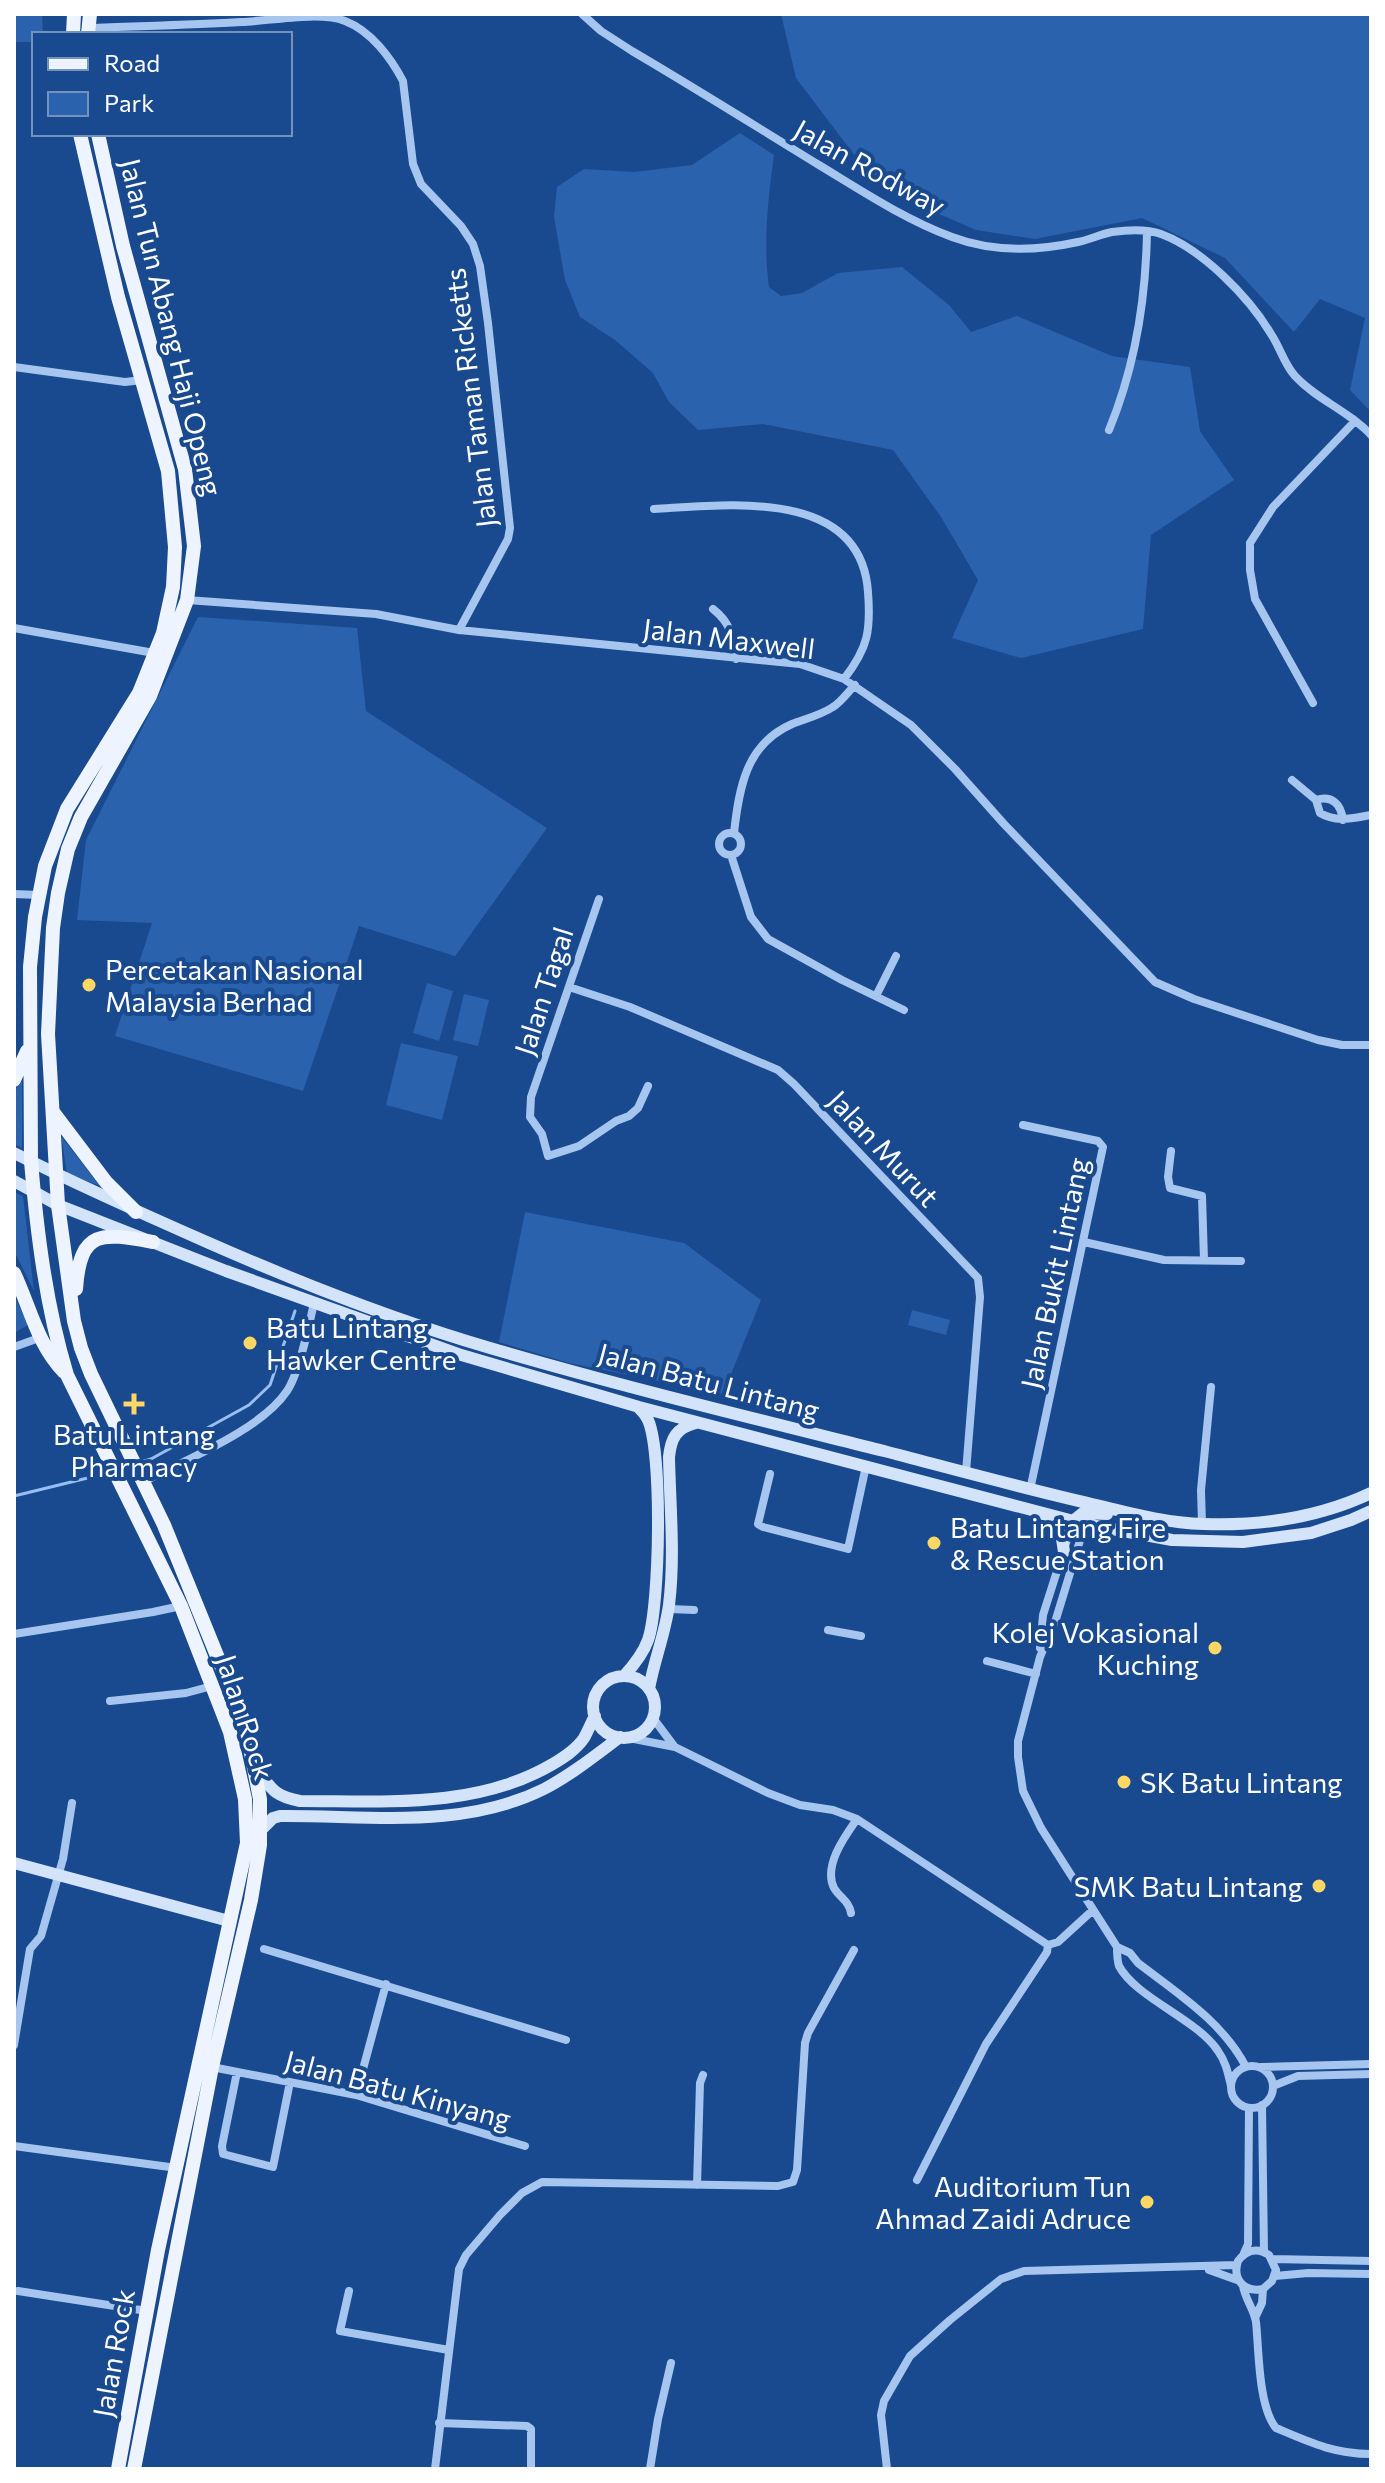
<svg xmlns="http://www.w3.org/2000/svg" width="1385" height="2483" font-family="Commissioner,sans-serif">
	<rect width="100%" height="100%" fill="#19498f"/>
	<!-- green -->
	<path fill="#2b62ad" d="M14,14H42L43,34H34V42H14Z
		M781,14H1371V412L1350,390L1365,318L1320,299L1294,332L1225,258L1142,218L1035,239L976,230L911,202L864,168L796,78Z
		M740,133L774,155C768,199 763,243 769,287L781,296L802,293L838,273L902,267L949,305L971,332L1017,316L1112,356L1190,367L1200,431L1234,480L1151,535L1143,629L1021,658L952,638L978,580L941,517L893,450L763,424L698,430L669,402L653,373L615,340L580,317L565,280L554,217L557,187L584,169L634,172L692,165Z
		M198,617L357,628L366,711L547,828L455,956L359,926L303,1091L115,1036L152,923L77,920L86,840Z
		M427,983L453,991L439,1041L413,1033Z
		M464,994L489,1000L478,1046L453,1040Z
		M401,1043L458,1056L442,1120L386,1105Z
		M22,1081V1148L14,1144V1091Z
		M61,1136L100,1186L67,1173Z
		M14,1192L23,1196L34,1291L14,1251Z
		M525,1212L684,1243L761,1300L723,1394L569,1363L499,1342Z
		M14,1295L28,1325L14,1333Z
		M912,1310L950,1320L946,1335L908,1325Z"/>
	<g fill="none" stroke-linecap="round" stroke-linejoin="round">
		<!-- stream -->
		<path stroke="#98bff1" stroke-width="3" d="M138,1463L151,1459L249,1405L270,1385L295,1311
			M14,1496L108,1473"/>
		<!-- street -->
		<path stroke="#a6c5ef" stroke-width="8" d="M582,14L601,31L632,51C695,88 757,127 819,165C862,191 904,219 952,237C992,252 1037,251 1078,242C1089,240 1101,234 1112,232C1127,230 1147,229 1161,234C1202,249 1249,297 1271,334C1280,347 1284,364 1295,376C1317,400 1349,411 1371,435
			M89,28C140,26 191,25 242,22C268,21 321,11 345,21C371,31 391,58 403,81L413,164L421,184L461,226L473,244L480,266L488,323L510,528L508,539L459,630
			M14,367L125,382L142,380
			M1109,430C1135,367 1146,298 1147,231
			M654,509C727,505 861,487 868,592C871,631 868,648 844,679
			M187,600L376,614L459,630L800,664L844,679L911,725L955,769L1004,824L1155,982L1194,999L1318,1040L1342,1045H1371
			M713,609C731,623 733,637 736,659
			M14,628L154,653
			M1313,703L1255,599L1250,570V543L1273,507L1355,421
			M1292,780L1316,800
			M1343,820C1341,804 1332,795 1316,800L1320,813C1337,823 1353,818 1371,815
			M719 844a11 11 0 1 1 22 0a11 11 0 1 1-22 0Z
			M734,833C739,788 746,744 792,724C805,719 821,715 833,707C841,702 848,692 855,685
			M731,855L751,917L768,939L842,980L904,1010
			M14,894L39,895
			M599,899L531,1097L530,1117L542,1134L548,1156L579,1146L616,1121L629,1116L638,1108L648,1086
			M569,987L630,1007L778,1070L794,1084L978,1278L980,1297L966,1472
			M876,996L896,956
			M1023,1125L1098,1141L1103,1147L1030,1490
			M1171,1151L1168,1177L1170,1188L1202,1196L1204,1260
			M1084,1242L1164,1260L1241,1261
			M14,1347L39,1338
			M770,1474L758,1524L763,1527L848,1549L866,1466
			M143,1482C185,1460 261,1430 287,1391C299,1374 309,1325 314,1303
			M1085,1524L1056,1619L1040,1657L1018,1741V1757L1023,1791L1041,1828L1117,1947
			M1202,1524L1201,1490L1211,1387
			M669,1609L694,1610
			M828,1630L861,1636
			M14,1634L153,1612L181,1606
			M1040,1648L1043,1615L1073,1521
			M987,1661L1036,1674
			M110,1701L186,1693L212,1686
			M653,1718L674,1746
			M629,1738L675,1747L768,1793L800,1805L833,1810L857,1819L1048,1945
			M851,1913C849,1901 840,1898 834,1888C823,1866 845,1836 857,1819
			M1048,1945L1058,1942L1093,1910
			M1117,1947C1117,1954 1117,1960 1119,1966C1136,1998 1197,2019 1218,2051C1226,2062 1228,2073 1231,2086
			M1117,1947L1130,1953L1138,1963C1177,1993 1223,2022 1246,2067
			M264,1949L566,2040
			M14,2045L30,1949L41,1936L63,1859L72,1803
			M1231 2087a21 21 0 1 1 42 0a21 21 0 1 1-42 0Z
			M212,2067L356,2095L525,2146
			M1261,2067L1371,2064
			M237,2072L222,2146L223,2154L273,2167L290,2082
			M1273,2086L1298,2076L1371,2074
			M356,2095L386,1984
			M1262,2105L1264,2252
			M14,2146L177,2168
			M917,2180L986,2044L1047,1952L1048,1945
			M697,2185L700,2083L703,2075
			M1244,2253L1248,2244L1249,2108
			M1272,2259L1371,2261
			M1209,2270L1237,2280
			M1275,2276L1308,2273L1371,2274
			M1243,2286C1245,2299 1254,2309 1256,2322C1259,2349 1258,2406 1276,2428C1309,2442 1334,2454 1371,2454
			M18,2291L147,2311
			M349,2291L340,2331L449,2350
			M1255,2318L1262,2303L1263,2289L1272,2281L1276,2270L1269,2255C1257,2247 1246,2250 1238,2261C1232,2279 1244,2293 1263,2289
			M439,2423L527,2426L531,2429V2469
			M435,2469L459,2269L466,2255L500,2215L522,2193L542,2182L778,2186L793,2182L797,2170L805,2043L808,2033L854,1950
			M650,2469L658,2419L671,2363
			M887,2469L881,2415L884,2401L910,2356L950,2320L1001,2279L1024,2271L1236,2265"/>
		<!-- secondary -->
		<path stroke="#d3e3fa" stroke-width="12" d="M14,1153C78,1185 143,1214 209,1243C300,1283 394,1320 490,1348C620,1386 752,1418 884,1451C953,1469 1022,1488 1092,1504C1129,1513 1166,1523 1204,1524C1262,1526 1318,1518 1371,1493
			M14,1181L58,1205L226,1271L458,1354L639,1407L1085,1524L1172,1540L1243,1542L1311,1533L1351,1520L1371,1511
			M1044,1514L1061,1532L1064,1552
			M1073,1521L1083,1513L1107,1514
			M624,1676C634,1665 643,1654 648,1640C660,1607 663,1446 647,1418C645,1414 642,1411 639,1408
			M593 1707a31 31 0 1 1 62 0a31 31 0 1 1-62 0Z
			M649,1689C654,1661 665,1634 669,1605C675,1557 670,1506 669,1457C671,1438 676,1428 696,1423
			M255,1767C271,1787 272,1796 300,1801C385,1801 475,1809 551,1765C563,1758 576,1750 584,1738C588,1731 591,1723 595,1716
			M260,1831L273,1818L280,1816C368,1815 462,1830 544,1789C571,1775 596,1755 620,1737
			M14,1863L229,1921"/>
		<!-- primary -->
		<path stroke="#eef4ff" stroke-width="14" d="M73,34L74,14
			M88,34L90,14
			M80,134L118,297L168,471L175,547L173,587L163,633L139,693L67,809L45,866L35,917L30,967L31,1161C37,1233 46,1306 67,1375L181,1606L230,1732L245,1799L247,1843L158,2250L118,2469
			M98,134L123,246L185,469L194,546L187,600L150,696L81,817L68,849L58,893L53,928L48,1034L58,1205L74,1321L81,1348L91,1374L164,1525L246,1727L260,1799V1845L251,1900L212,2067L134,2469
			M14,1080L27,1051
			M53,1112L106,1182L136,1212
			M14,1273C30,1307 37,1344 64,1372
			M76,1289C80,1228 103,1233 153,1242"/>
	</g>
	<!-- markers -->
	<g fill="#ffd764" stroke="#19498f" stroke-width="3">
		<circle cx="89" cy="985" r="8"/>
		<circle cx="250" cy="1343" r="8"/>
		<path d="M130 1392h8v8h8v8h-8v8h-8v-8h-8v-8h8z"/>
		<circle cx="934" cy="1543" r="8"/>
		<circle cx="1215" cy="1648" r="8"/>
		<circle cx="1124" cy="1782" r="8"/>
		<circle cx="1319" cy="1886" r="8"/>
		<circle cx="1147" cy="2202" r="8"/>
	</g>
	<g text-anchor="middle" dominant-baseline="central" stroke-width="8" stroke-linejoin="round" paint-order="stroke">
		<!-- street labels -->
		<g font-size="28" fill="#fff" stroke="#19498f">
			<text transform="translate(870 167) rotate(29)">Jalan Rodway</text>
			<text transform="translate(172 327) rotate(76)">Jalan Tun Abang Haji Openg</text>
			<text transform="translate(470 398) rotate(-97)">Jalan Taman Ricketts</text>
			<text transform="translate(729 638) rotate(7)">Jalan Maxwell</text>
			<text transform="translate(543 991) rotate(-72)">Jalan Tagal</text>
			<text transform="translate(884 1148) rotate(47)">Jalan Murut</text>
			<text transform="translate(1054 1273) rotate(-78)">Jalan Bukit Lintang</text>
			<text transform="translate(709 1381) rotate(15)">Jalan Batu Lintang</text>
			<text transform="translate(246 1717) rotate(72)">Jalan Rock</text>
			<text transform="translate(398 2089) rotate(15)">Jalan Batu Kinyang</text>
			<text transform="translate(113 2353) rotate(-80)">Jalan Rock</text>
		</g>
		<!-- poi labels -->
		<g font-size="28" fill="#fff" stroke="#19498f" text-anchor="start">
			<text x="105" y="969">Percetakan Nasional<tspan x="105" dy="32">Malaysia Berhad</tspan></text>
			<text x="266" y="1327">Batu Lintang<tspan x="266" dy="32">Hawker Centre</tspan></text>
			<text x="134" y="1434" text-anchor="middle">Batu Lintang<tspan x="134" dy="32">Pharmacy</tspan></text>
			<text x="950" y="1527">Batu Lintang Fire<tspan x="950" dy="32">&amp; Rescue Station</tspan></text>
			<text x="1199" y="1632" text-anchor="end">Kolej Vokasional<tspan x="1199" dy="32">Kuching</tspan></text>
			<text x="1140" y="1782">SK Batu Lintang</text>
			<text x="1303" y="1886" text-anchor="end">SMK Batu Lintang</text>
			<text x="1131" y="2186" text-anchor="end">Auditorium Tun<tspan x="1131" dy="32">Ahmad Zaidi Adruce</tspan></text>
		</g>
	</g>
	<!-- border -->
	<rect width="1385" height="2483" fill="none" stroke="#ffffff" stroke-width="32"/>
	<!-- legend -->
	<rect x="32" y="32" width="260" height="104" fill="#19498f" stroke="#7592bc" stroke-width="2"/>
	<rect x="48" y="58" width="40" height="12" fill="#eef4ff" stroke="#7592bc" stroke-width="2"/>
	<text x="104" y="72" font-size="24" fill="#ffffff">Road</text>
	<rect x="48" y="92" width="40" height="24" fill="#2b62ad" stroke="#7592bc" stroke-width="2"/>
	<text x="104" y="112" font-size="24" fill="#ffffff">Park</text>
</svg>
